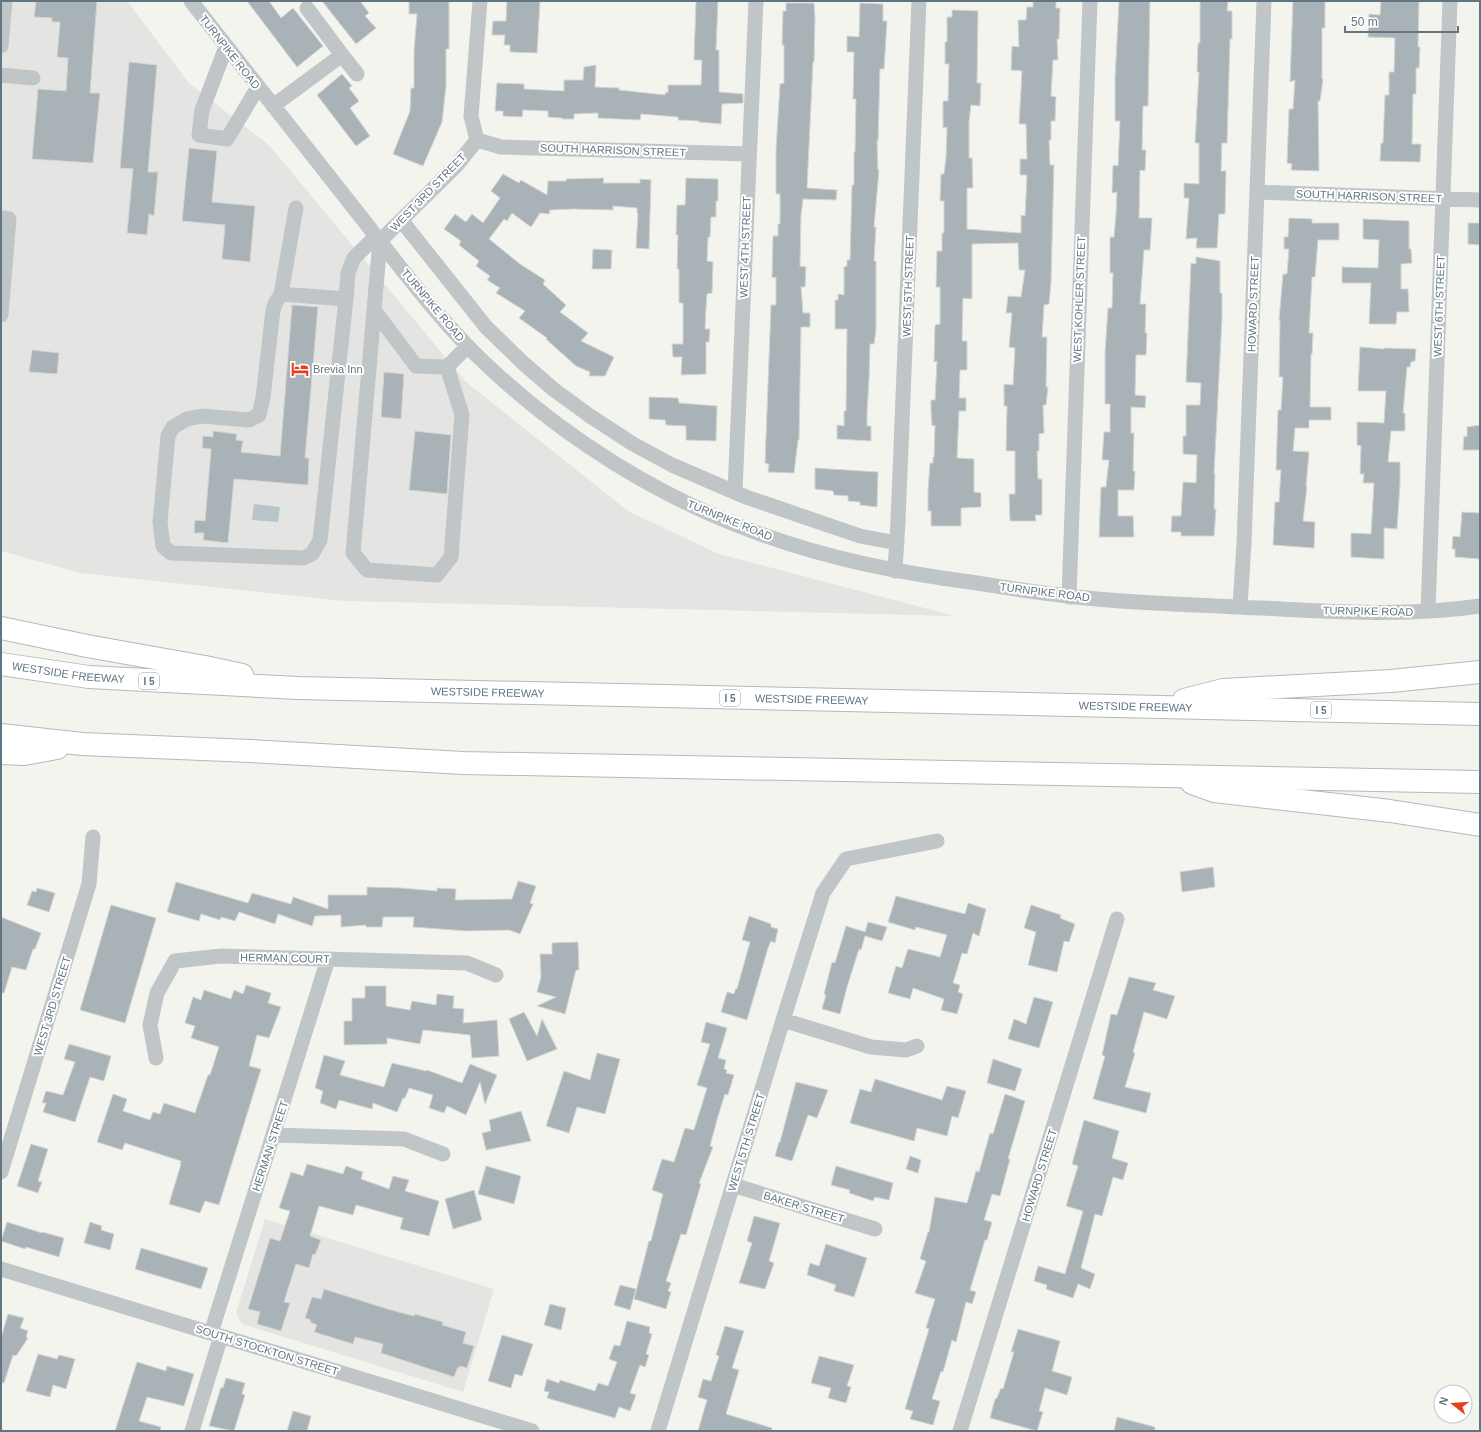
<svg xmlns="http://www.w3.org/2000/svg" width="1481" height="1432" font-family="Helvetica,sans-serif">
	<rect width="100%" height="100%" fill="#f4f4ef"/>
	<!-- built -->
	<path fill="#e4e5e3" d="M1,1H127L189,83L270,146L465,381L628,511L719,554L955,616L344,601L80,573L1,551Z
		M265,1219L494,1289L463,1392L242,1324L236,1313Z"/>
	<!-- water -->
	<path fill="#b8c6c9" d="M254,504L280,507L278,522L252,520Z"/>
	<!-- building -->
	<path fill="#a9b2b6" stroke="#d5d5d2" d="M36,1H97L90,93H100L93,163L32,159L38,89L66,91L68,58L57,57L60,22H52V18L34,17Z
		M247,1H269L281,18L293,8L323,46L297,67Z
		M322,1H360L369,13L365,16L376,28L356,44Z
		M409,1H449V49H446V86L442,122L423,166L393,154L410,111L411,88H414V51L417,14H409Z
		M507,1H540L537,53L510,52V45H504L505,35H492L493,21H506Z
		M696,1H718L716,50H719V92L743,94V103L722,104L721,124L699,122V121L678,120V117L641,114L640,120L598,118V113L574,114V119H562V118L548,117V111L523,110L522,117L503,116V111H495L497,83L524,84V89L564,91V80H583L584,67L596,65L595,87L619,88V90L665,95L666,92L668,93V85H701L702,60H694Z
		M1033,1H1056V8H1060L1059,39H1057L1058,60H1053L1051,96L1056,97L1055,121H1051V140H1049L1050,165H1054L1051,283L1049,304L1044,305L1042,337H1047L1046,387H1048L1046,405H1043L1044,433L1039,434V451H1037L1038,479H1042V515H1035L1036,521H1010L1009,494H1015V451H1006L1007,406H1004V384L1013,385L1015,348L1009,347L1012,313H1006L1008,296L1021,297L1025,270H1019L1018,243L972,244V299L963,298L962,341H967V370H960L959,398H966V411H959L957,458L974,459V492L981,493V507L961,508V526H931V511H928V490L930,463H933V457H934L935,425L932,426L931,411V400H935L937,361L934,362L935,325L940,324V287H936L937,251H942V233H944V201H940L941,174H944L946,157L947,127L943,128V101H948L949,64H945V42H947V17H952V10L978,11L977,83H981L980,106L971,105L969,122V158H972L973,188H967V229L1021,233V215L1025,216L1027,175H1020V159H1027L1026,124H1019L1022,71L1011,70L1012,46L1019,47L1018,20H1026L1027,7H1033Z
		M1119,1H1150L1148,106H1143L1142,150H1146L1145,171L1140,170L1139,218H1152L1150,250H1144L1140,304H1146L1145,333H1147L1146,355H1136L1135,395L1146,396L1145,408L1131,407V433H1134L1133,471H1135L1134,490H1118V516H1133L1134,537H1099L1101,487H1106L1109,460H1102L1104,432H1110V404H1105V353L1108,308H1112L1113,273H1110V237H1114L1116,214L1117,192L1112,193L1113,165L1118,166L1120,121H1115V79Z
		M1200,1H1228L1227,11H1232V39H1230L1227,143H1222L1221,171H1226L1225,214H1219L1217,248H1196L1197,238L1186,239L1189,198H1184V183L1199,184V143H1195L1199,72H1197L1198,43H1200Z
		M1293,1H1325V28H1322V79H1323L1320,101H1318L1319,171L1291,170L1292,164L1287,163L1289,109H1293L1295,80L1290,82Z
		M1381,1H1419L1418,47H1420L1419,68H1416V94H1413L1412,144H1421L1420,162L1380,161L1381,143H1383L1385,95H1389V72H1394L1395,38L1368,37L1369,14L1380,15Z
		M786,3H814L815,18L814,62H813L807,188L837,190L836,200L803,199L801,215L800,266L806,267L805,287H801L803,313H810V327H801L799,440H798L794,473L768,472L769,464L765,463L771,305H776V277L772,278L773,236H778V224H780V194H776V150L780,84L784,83V45H782L783,11H786Z
		M860,3L883,4V21H887L884,69H880L878,141H877L878,170H879L874,227H876L874,261H876V330L874,344H870L869,380L867,412V426H871V441L837,439V425L844,426V411H846L847,329H835V300H838V294L844,295V267L847,266V260H850L852,185H854V152H855L856,99H853L854,52H847V36L859,37Z
		M129,62L157,65L148,172H158L154,216L149,214L147,235L127,233L133,169L120,168Z
		M342,74L352,86L349,88L359,101L350,108L370,136L356,146L317,95Z
		M189,148L217,151L212,202L255,206L250,262L222,259L225,225L182,221Z
		M503,174L519,183L521,180L547,195L548,181H566V179L604,178L603,183H640V179L651,180L649,249L636,248L638,213H637V208L613,206V210L574,209L550,210L549,214L540,213L531,227L512,213L507,221L504,219L489,239L520,264L545,280L543,284L566,305L560,312L588,333L581,341L614,357L605,376H589L590,372L576,366L546,339L547,338L519,318L525,311L496,293L500,288L487,280L490,276L476,266L479,261L459,245L461,241L444,229L455,214L466,222L472,214L483,223L500,198L491,191Z
		M686,178L718,179V201H716V217H711L710,237H708L707,261L713,262L712,293L707,294L706,309L705,329H710L709,342H706V374L681,375L682,357H673L672,344H683V303H679V269H677L678,235H676L677,205H685Z
		M1289,218L1312,219V223H1339V240H1318L1315,277H1312L1309,333H1313L1312,354H1311L1310,407H1331V420H1309V428H1295L1293,451L1309,452L1306,486H1307L1303,521L1315,522L1314,548L1273,545L1275,502H1279L1281,470H1276L1278,410H1281L1283,377H1279L1280,320H1279L1283,274H1287L1289,249H1284V237H1288Z
		M1363,219L1409,221V249H1411L1412,263L1401,264V289H1408L1409,312H1397L1396,324H1369L1371,283H1342V267L1378,268L1379,240L1363,239Z
		M1468,223H1480V245L1468,244Z
		M593,249L612,250L611,269H592Z
		M1196,257L1220,261V293H1222V318L1214,474H1215L1214,509H1216L1214,536H1181V532H1171L1172,516H1181L1183,482L1196,483L1197,455L1183,454V436H1186V405H1200L1201,383L1186,382L1191,263L1196,264Z
		M292,305L318,307L305,458H309L308,485L234,479L228,543L203,540L204,533H194L195,520L205,521L211,449L202,448L203,436L213,437V431L237,434L236,440L243,441L241,452L280,456Z
		M1360,347L1384,349V348L1416,349L1415,361L1411,362L1410,367H1407L1403,413H1405V431H1391L1388,462H1400V484L1397,529L1384,528V559L1351,557V533L1371,534L1374,483H1363L1364,474H1360L1361,446L1357,445V422L1384,423L1385,406L1386,391H1358Z
		M32,350L59,353L57,374L29,372Z
		M384,372L404,374L401,419L381,417Z
		M649,397L678,398L679,403L717,406L716,441L686,440V426L666,425L665,420L649,419Z
		M1480,425V450H1463L1464,436L1467,437V427Z
		M415,431L451,435L447,494L409,490Z
		M815,468L878,472L877,507L860,505V502L848,501V496L834,495L833,491L815,489Z
		M1462,512L1480,513V559L1455,557V549H1452L1453,536L1460,537Z
		M1213,867L1215,887L1182,892L1180,872Z
		M518,881L536,886L530,903L533,904L520,934L509,930L467,931L413,927L414,917H383L382,927H366V925L341,927V915L315,916L312,926L278,914L275,924L239,912L235,921L221,917L220,920L201,914L199,921L167,912L176,882L248,903L252,893L291,904L293,897L328,909V895H367V887L401,888L437,891V888L456,889L455,900L512,899Z
		M37,888L55,893L49,912L27,905L32,891L36,892Z
		M896,896L965,914L968,903L986,909L979,936L973,933L967,954L962,953L953,983L960,985L958,992L963,994L957,1014L941,1010L944,999L913,988L910,999L888,993L896,966L902,968L908,949L940,957L947,935L916,927L915,930L888,922Z
		M111,905L156,918L125,1023L80,1010Z
		M1031,905L1061,915L1060,918L1075,924L1069,942L1064,941L1057,972L1028,965L1036,932L1024,928Z
		M749,916L771,924V927L778,929L775,943L771,941L768,948L747,1020L721,1012L727,992L734,994L736,988L737,989L750,942L742,940Z
		M1,917L41,933L35,949H33L26,970L12,967L4,993H1Z
		M868,922L887,927L882,941L865,936L861,950L859,949L847,987L840,1014L822,1009L826,995L824,994L832,962L835,963L846,926L865,932Z
		M578,942L579,970H576L565,1014L537,1006L556,997L537,992L541,977L540,954H552V943Z
		M1129,977L1156,983L1153,990L1175,996L1167,1019L1144,1012L1133,1052L1135,1053L1125,1087L1151,1093L1146,1113L1093,1099L1105,1056L1102,1055L1111,1014L1117,1015Z
		M246,985L271,993L268,1003L281,1007L269,1038L257,1035L249,1066L261,1069L219,1205L205,1201L200,1213L169,1204L181,1164H180L181,1161L125,1143L122,1150L97,1142L113,1094L127,1099L123,1111L150,1120L153,1112L160,1114L164,1103L195,1113L208,1075H210L219,1047L191,1038L195,1026L185,1023L193,997L201,1000L204,990L231,999L234,990L243,994Z
		M365,986H386V1006L410,1010L412,1001L436,1005L437,994L454,996L453,1008L464,1009L463,1023L497,1020L499,1056L472,1058L470,1035L423,1030L420,1044L387,1038V1044L344,1045V1021H352V998H365Z
		M1034,997L1053,1002L1039,1048L1008,1039L1014,1019L1026,1024Z
		M524,1012L537,1036L542,1019L557,1049L527,1061L509,1019Z
		M706,1022L727,1028L718,1058L726,1060L724,1069L727,1070L726,1073L734,1075L728,1095L725,1094L718,1116L710,1146L713,1147L699,1183L701,1184L686,1235L681,1234L666,1281L671,1283L668,1291L671,1292L666,1309L634,1299L649,1241H651L663,1194L652,1190L662,1159L674,1162L685,1128L694,1130L707,1088L697,1085L710,1044L701,1042Z
		M69,1044L111,1056L104,1081L90,1077L75,1122L43,1112L46,1103H42L46,1091L63,1095L75,1062L64,1059Z
		M597,1053L620,1059L605,1114L577,1107L569,1133L546,1126L564,1071L590,1080Z
		M324,1055L345,1061L340,1075L384,1087L392,1063L426,1071L427,1070L462,1083L470,1064L497,1075L485,1104L480,1082L466,1115L447,1106L444,1113L429,1108L433,1095L409,1088L405,1098H403L397,1112L373,1103L372,1109L339,1100L336,1109L320,1103L323,1091L315,1088Z
		M993,1059L1022,1069L1015,1091L987,1083Z
		M875,1079L942,1100L947,1086L966,1091L958,1118L952,1116L947,1136L917,1128L914,1141L850,1123L860,1089L871,1092Z
		M796,1082L828,1090L817,1118L808,1115L792,1161L775,1156L779,1142H780Z
		M1005,1094L1025,1101L1008,1159H1010L1000,1196L992,1194L984,1220L992,1222L987,1240H985L970,1290L976,1292L972,1304L966,1302L956,1342L952,1340L943,1372L941,1371L932,1399L940,1401L933,1425L910,1419L913,1411L905,1409L929,1329L926,1328L935,1299L915,1293L926,1261L920,1259L928,1232H929L935,1197L967,1203L976,1171L979,1172L990,1133L993,1134Z
		M521,1111L531,1141L486,1150L482,1133L491,1131L489,1120Z
		M1084,1120L1119,1131L1112,1158L1128,1163L1123,1180L1113,1177L1102,1216L1095,1214L1081,1268L1095,1274L1090,1289L1078,1284L1073,1298L1046,1289L1047,1285L1034,1281L1038,1266L1065,1274L1083,1211L1066,1206L1078,1166L1072,1164Z
		M31,1144L48,1149L38,1181L42,1182L38,1193L17,1186Z
		M910,1156L921,1160L918,1173L906,1169Z
		M307,1164L343,1174L346,1166L363,1172L361,1179L389,1189L393,1176L409,1180L405,1191L439,1201L429,1236L400,1229L403,1218L356,1205L353,1215L319,1206L310,1236L321,1240L315,1255L313,1254L309,1268L296,1264L284,1302L290,1303L281,1331L257,1324L260,1312L248,1309L270,1238L280,1241L290,1211L279,1208L291,1172L303,1176Z
		M486,1166L521,1176L514,1204L478,1194Z
		M836,1166L893,1183L889,1200L875,1197L873,1201L849,1193L850,1190L831,1185Z
		M474,1190L482,1220L453,1229L445,1199Z
		M754,1216L780,1223L769,1261L774,1263L765,1289L739,1283L752,1243L747,1241Z
		M7,1222L42,1233V1232L64,1238L59,1257L26,1247L25,1249L1,1241Z
		M90,1222L102,1226L101,1230L114,1234L110,1250L84,1243Z
		M826,1244L867,1258L854,1297L834,1291L836,1285L807,1275L810,1263L819,1266Z
		M141,1248L208,1268L201,1289L135,1269Z
		M620,1285L636,1289L630,1310L614,1305Z
		M324,1289L391,1310L414,1316L415,1314L443,1322L442,1325L466,1332L463,1343L474,1346L467,1368L460,1366V1368L458,1367L454,1377L381,1353L383,1344L355,1337L353,1344L314,1332L317,1325L310,1322L311,1320L305,1318L312,1297L321,1299Z
		M550,1304L566,1308L561,1330L544,1325Z
		M8,1314L24,1318L20,1328L28,1331L26,1337L28,1338L16,1356L13,1355L4,1383L1,1382V1338Z
		M627,1321L650,1327L649,1333L652,1334L646,1354L649,1355L645,1367L640,1365L630,1393L636,1395L630,1411L619,1407L615,1418L547,1398L549,1392L544,1391L547,1379L559,1383L560,1380L595,1391L598,1383L608,1386L617,1362L609,1359L614,1345L620,1346Z
		M725,1326L744,1331L732,1368L739,1370L726,1414L772,1428V1431H698L707,1400L698,1397L703,1379L711,1381L719,1356L716,1355Z
		M1018,1329L1060,1341L1052,1371L1072,1377L1067,1395L1045,1388L1039,1411L1043,1412L1037,1431L990,1418L995,1399L997,1398L1001,1388L1003,1389L1014,1352H1011Z
		M502,1335L533,1344L522,1376L515,1374L511,1388L488,1381Z
		M38,1354L57,1359L59,1355L75,1359L66,1389L53,1385L50,1397L26,1391Z
		M819,1356L854,1365L847,1386L851,1387L846,1403L828,1398L831,1388L811,1383Z
		M137,1362L166,1371L167,1366L194,1374L184,1406L147,1397L139,1421L161,1427L160,1431H115Z
		M226,1378L245,1383L242,1394L245,1395L234,1431L209,1426L221,1387L223,1388Z
		M293,1411L311,1416L307,1431H287Z
		M1117,1417L1155,1427V1431H1114Z"/>
	<g fill="none" stroke-linecap="round" stroke-linejoin="round">
		<!-- highway casing -->
		<g stroke="#b5b8bb" stroke-width="24">
			<g id="highway">
				<path d="M1,628L87,646L205,667L242,675"/>
				<path id="s1" d="M1,664L89,677L298,688L1480,714"/>
				<path d="M1184,700L1223,690L1391,681L1480,672"/>
				<path d="M1,735L82,744L250,751L463,763L1480,782"/>
				<path d="M1,753L24,754L57,748"/>
				<path d="M1192,783L1214,791L1390,811L1480,825"/>
			</g>
		</g>
		<!-- minor -->
		<path stroke="#c0c5c7" stroke-width="15" d="M191,1C247,73 304,145 361,217C402,269 441,323 490,368C566,439 657,496 755,532C827,559 901,573 977,583C1008,588 1038,593 1068,596C1124,603 1180,604 1236,607C1317,610 1400,618 1480,606
			M1,46L5,1
			M226,47L202,110L199,135L227,139L258,87
			M342,55L357,74
			M1,75L33,78
			M273,106L342,55L307,8
			M477,140L501,147L749,154
			M1257,192L1480,200
			M1,218L9,219L1,315
			M401,220L486,327L522,362L553,389L590,416L633,444L672,465L746,497L860,536L897,543
			M281,294L296,208
			M346,299L281,294L276,302L273,310L263,398L259,415L249,420L202,416L187,419L173,427L168,436L160,522L163,546L171,553L303,558L312,554L320,540L346,299L348,273L354,258L376,236
			M374,310L416,366L447,367L468,346
			M447,367L462,415L451,557L437,575L367,570L353,553L380,241L456,166L477,140L471,116L480,1
			M735,492L756,1
			M895,571L898,521L919,1
			M1069,597L1090,1
			M1240,607L1244,544L1264,1
			M1428,611L1450,1
			M783,1020L871,1047L906,1050L917,1046
			M156,1058L150,1025L157,993L175,961L221,956L467,963L496,975
			M274,1135L404,1139L443,1154
			M1,1172L89,884L93,837
			M733,1185L875,1229
			M1,1269L532,1431
			M211,1333L328,959
			M192,1431L221,1336
			M658,1431L783,1020L823,893L846,859L937,841
			M960,1431L1117,919"/>
		<!-- highway -->
		<use href="#highway" stroke="#fff" stroke-width="22"/>
	</g>
	<!-- icons -->
	<defs>
		<g id="hotel-bare" transform="scale(1.38)"><path d="M-6-4.5h1.5V1H6V5H4.5V3h-9V5H-6ZM-4 0a1.8 1.8 0 1 1 3.6 0ZM.5 0V-2.5h3Q6-2.5 6 0Z" fill="#ea3d19" stroke="#fff" stroke-width="2.5" paint-order="stroke"/></g>
	</defs>
	<g fill-rule="evenodd">
		<use href="#hotel-bare" x="300" y="369"/>
	</g>
	<g text-anchor="middle" dominant-baseline="central" stroke-width="4" stroke-linejoin="round" paint-order="stroke">
		<!-- shield labels -->
		<g fill="#fff" stroke="#909ea8" stroke-width="1">
			<rect x="139" y="673" width="20" height="16" rx="3"/>
			<rect x="720" y="690" width="20" height="16" rx="3"/>
			<rect x="1311" y="702" width="20" height="16" rx="3"/>
		</g>
		<g font-size="10" font-weight="bold" fill="#617582">
			<text x="149" y="681">I 5</text>
			<text x="730" y="698">I 5</text>
			<text x="1321" y="710">I 5</text>
		</g>
		<!-- street labels -->
		<g font-size="11" fill="#617582" stroke="#fff">
			<text transform="translate(230 52) rotate(52)">TURNPIKE ROAD</text>
			<text transform="translate(613 150) rotate(2)">SOUTH HARRISON STREET</text>
			<text transform="translate(428 192) rotate(-46)">WEST 3RD STREET</text>
			<text transform="translate(1369 196) rotate(2)">SOUTH HARRISON STREET</text>
			<text transform="translate(745 247) rotate(-88)">WEST 4TH STREET</text>
			<text transform="translate(908 286) rotate(-88)">WEST 5TH STREET</text>
			<text transform="translate(1079 299) rotate(-88)">WEST KOHLER STREET</text>
			<text transform="translate(1253 304) rotate(-88)">HOWARD STREET</text>
			<text transform="translate(433 305) rotate(50)">TURNPIKE ROAD</text>
			<text transform="translate(1439 306) rotate(-88)">WEST 6TH STREET</text>
			<text transform="translate(730 520) rotate(22)">TURNPIKE ROAD</text>
			<text transform="translate(1045 592) rotate(7)">TURNPIKE ROAD</text>
			<text transform="translate(1368 611) rotate(1)">TURNPIKE ROAD</text>
			<text stroke="none"><textPath href="#s1" startOffset="68">WESTSIDE FREEWAY</textPath></text>
			<text stroke="none"><textPath href="#s1" startOffset="488">WESTSIDE FREEWAY</textPath></text>
			<text stroke="none"><textPath href="#s1" startOffset="812">WESTSIDE FREEWAY</textPath></text>
			<text stroke="none"><textPath href="#s1" startOffset="1136">WESTSIDE FREEWAY</textPath></text>
			<text transform="translate(285 958) rotate(1)">HERMAN COURT</text>
			<text transform="translate(52 1006) rotate(-73)">WEST 3RD STREET</text>
			<text transform="translate(746 1142) rotate(-73)">WEST 5TH STREET</text>
			<text transform="translate(270 1146) rotate(-72)">HERMAN STREET</text>
			<text transform="translate(1039 1175) rotate(-73)">HOWARD STREET</text>
			<text transform="translate(804 1207) rotate(17)">BAKER STREET</text>
			<text transform="translate(267 1350) rotate(17)">SOUTH STOCKTON STREET</text>
		</g>
		<!-- poi labels -->
		<g font-size="11" fill="#617582" stroke="#fff" text-anchor="start">
			<text x="313" y="369">Brevia Inn</text>
		</g>
	</g>
	<!-- border -->
	<rect width="1481" height="1432" fill="none" stroke="#617582" stroke-width="4"/>
	<!-- north arrow -->
	<g transform="translate(1453 1404) rotate(287)"><circle r="19" fill="#ffffff" stroke="#c0c8cd"/>
	<path d="M0-3L7 15L0 10L-7 15Z" fill="#ea3d19"/>
	<text y="-6" font-size="11" font-weight="bold" text-anchor="middle" fill="#617582">N</text>
	</g>
	<!-- scale -->
	<path d="M1345 26v6h113v-6" fill="none" stroke="#617582" stroke-width="2"/>
	<text x="1351" y="26" font-size="12" fill="#617582" stroke="#ffffff" stroke-width="3" paint-order="stroke">50 m</text>
</svg>
